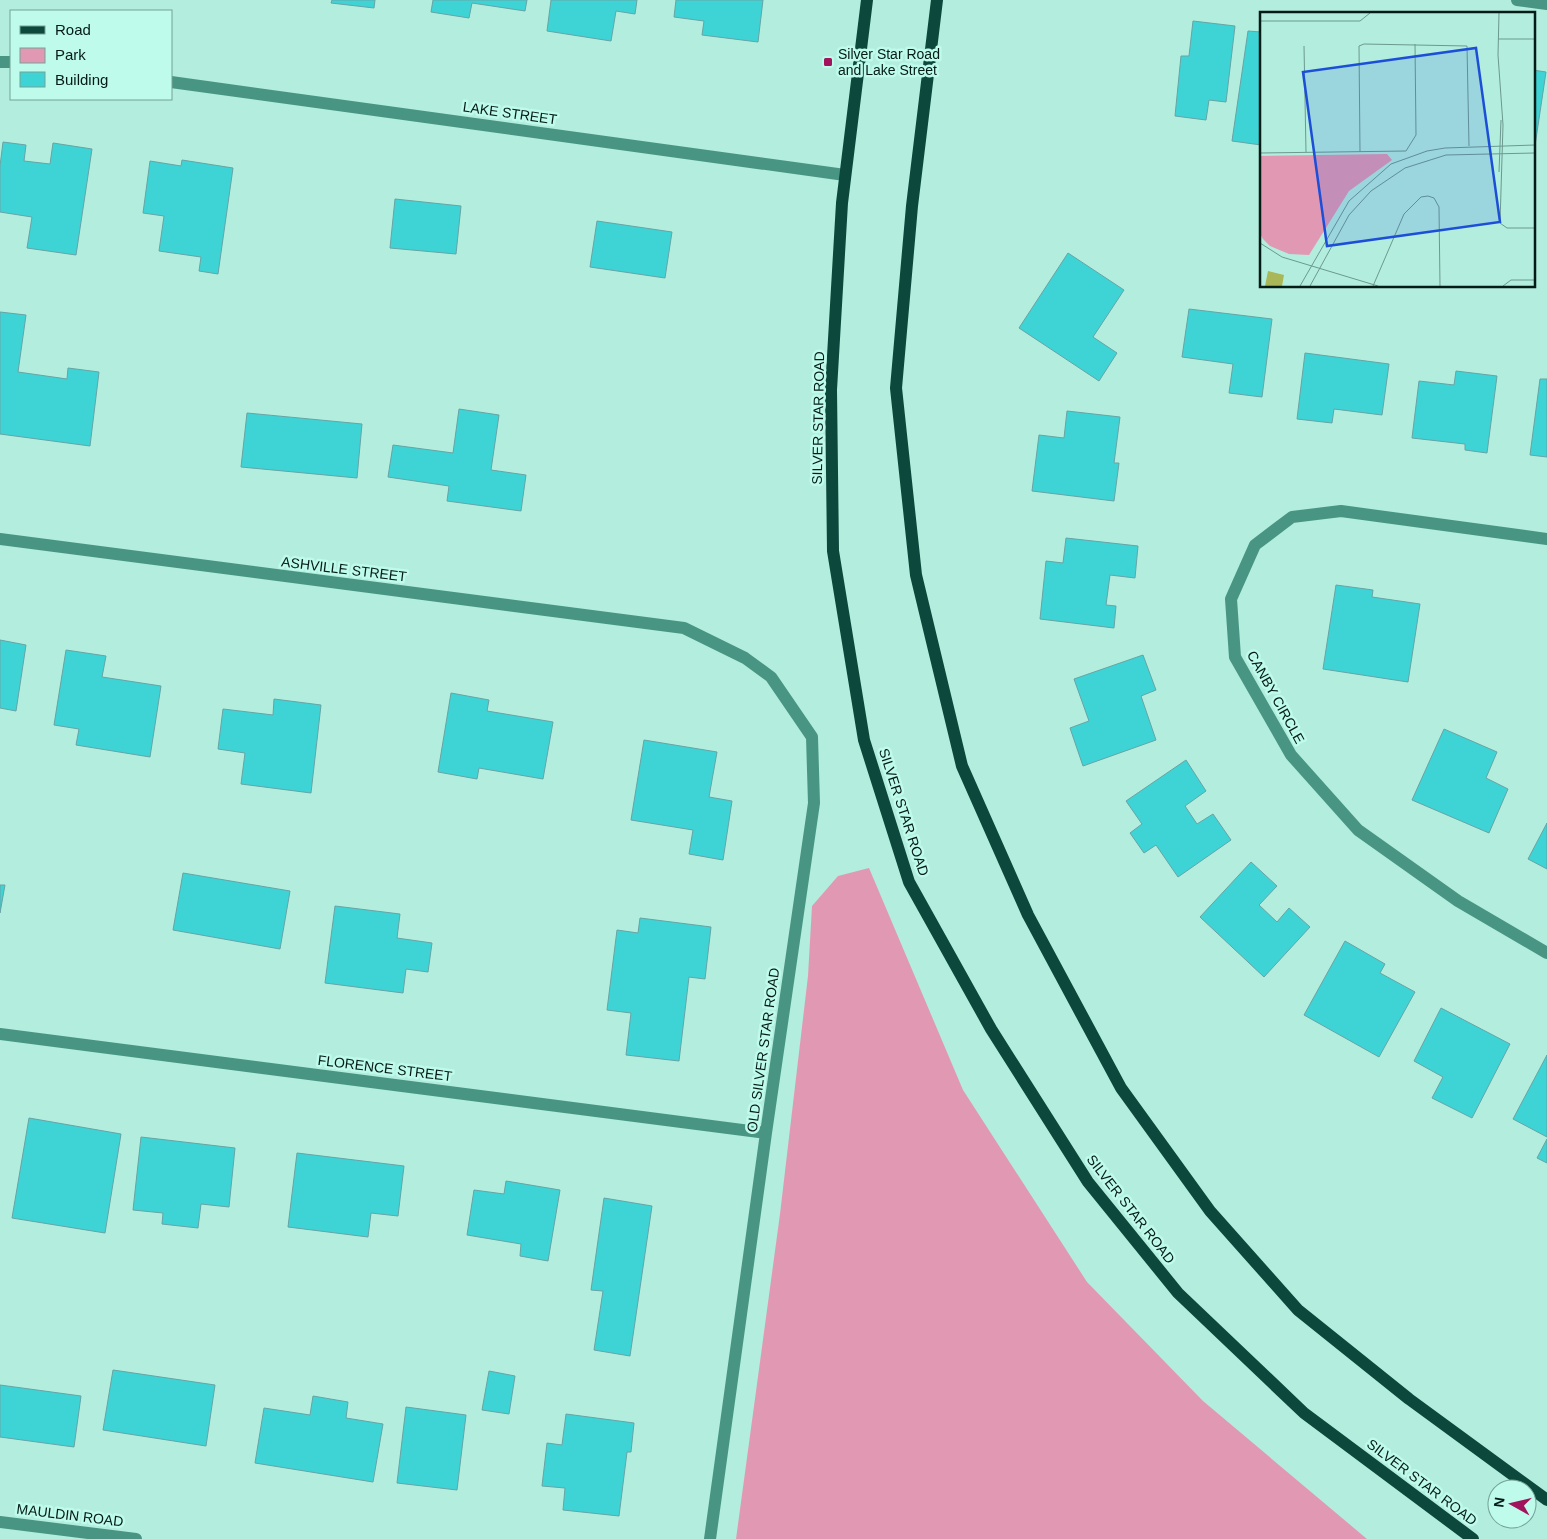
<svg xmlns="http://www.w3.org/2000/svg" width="1547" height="1539" font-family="Helvetica,sans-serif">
	<rect width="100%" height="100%" fill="#b2edde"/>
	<!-- green -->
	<path fill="#e199b3" d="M869,868L963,1090L1087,1282L1203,1401L1367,1539H736L780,1214L808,976L812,906L838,876Z"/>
	<!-- building -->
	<path fill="#3ed4d6" stroke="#66a4a5" d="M332,0H375L374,8L331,3Z
		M433,0H527L525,11L472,3L469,18L431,12Z
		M551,0H637L635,14L616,11L611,41L547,31Z
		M676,0H763L758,42L702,35L704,21L674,17Z
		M1193,21L1235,26L1226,102L1209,100L1206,120L1175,116L1181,56H1189Z
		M1248,31L1261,32V145L1232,141Z
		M1533,70L1546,72L1533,159Z
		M3,142L26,145L24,161L50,164L53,143L92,149L76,255L27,248L32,217L0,212V166Z
		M182,160L233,168L218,274L199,271L201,257L159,251L164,216L143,213L150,161L181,166Z
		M395,199L461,206L456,254L390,248Z
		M597,221L672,232L665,278L590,267Z
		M1068,253L1124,290L1093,337L1117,353L1099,381L1019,328Z
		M1189,309L1272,319L1262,397L1229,393L1233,364L1182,357Z
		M0,312L26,315L18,372L67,379L68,368L99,372L90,446L0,434Z
		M1305,353L1389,364L1382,415L1334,409L1332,423L1297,419Z
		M1456,371L1497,376L1487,453L1465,450V444L1412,438L1419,381L1454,385Z
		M1540,379H1547V457L1530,455Z
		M459,409L499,415L491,470L526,475L521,511L447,501L449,486L388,477L393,445L453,453Z
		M1067,411L1120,417L1114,463H1119L1114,501L1032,491L1039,435L1064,438Z
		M247,413L362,424L357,478L241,467Z
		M1066,538L1138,546L1135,578L1110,575L1106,605L1116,606L1114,628L1040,619L1046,561L1063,563Z
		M1336,585L1373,590L1372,597L1420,604L1408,682L1323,669Z
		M0,640L26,645L16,711L0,708Z
		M66,650L106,656L102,677L161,686L150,757L76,745L79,729L54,725Z
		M1143,655L1156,690L1141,696L1156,740L1083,766L1070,728L1089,721L1074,679Z
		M451,693L489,700L487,711L553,722L543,779L479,768L477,779L438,772Z
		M274,699L321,705L311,793L241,784L245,753L218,749L223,709L273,715Z
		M1444,729L1497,752L1486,778L1508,789L1489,833L1412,800Z
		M644,740L717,752L709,797L732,801L723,860L689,854L693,830L631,820Z
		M1186,760L1206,791L1185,806L1197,824L1213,814L1231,840L1178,877L1156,845L1144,853L1130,833L1142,824L1126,801Z
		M1547,823V869L1528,859Z
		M1251,862L1277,886L1259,905L1277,922L1289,908L1310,927L1264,977L1200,917Z
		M183,873L290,891L280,949L173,930Z
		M0,885H5L0,913Z
		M335,906L400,914L397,938L432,943L428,972L406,969L403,993L325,983Z
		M640,918L711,927L705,979L689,977L679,1061L626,1055L631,1013L607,1010L617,930L638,933Z
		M1345,941L1385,964L1380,973L1415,992L1379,1057L1304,1015Z
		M1441,1008L1510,1044L1472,1118L1432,1098L1443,1077L1414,1061Z
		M1547,1055V1137L1513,1119Z
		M29,1118L121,1134L105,1233L12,1218Z
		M141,1137L235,1148L229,1207L201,1204L198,1228L162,1224L163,1213L133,1210Z
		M1547,1139V1163L1537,1158Z
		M297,1153L404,1166L398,1216L371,1213L368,1237L288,1227Z
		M506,1181L560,1190L548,1261L520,1256L521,1244L467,1235L474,1190L504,1194Z
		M604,1198L652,1206L630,1356L594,1350L603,1291L591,1290Z
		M113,1370L215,1385L206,1446L103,1430Z
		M489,1371L515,1376L509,1414L482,1410Z
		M0,1385L81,1396L74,1447L0,1437Z
		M313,1396L348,1402L346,1418L383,1424L373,1482L255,1463L264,1408L310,1415Z
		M406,1407L466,1415L457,1490L397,1483Z
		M566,1414L634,1423L631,1452H627L619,1516L563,1510L565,1488L542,1486L547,1443L562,1445Z"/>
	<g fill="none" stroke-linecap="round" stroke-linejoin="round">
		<!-- minor -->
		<path stroke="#489583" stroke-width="12" d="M1517,0L1547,4
			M0,62H11
			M171,82L845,175
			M0,539L684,628L745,658L771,677L812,737L814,803L766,1133L710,1539
			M1547,539L1341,511L1292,517L1255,545L1231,599L1235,657L1291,755L1358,830L1458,901L1547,953
			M0,1034L766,1133
			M0,1522L136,1539"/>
		<!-- major -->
		<path stroke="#0c483c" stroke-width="12" d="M867,0L842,203L831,390L833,551L864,740L909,882L991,1029L1088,1182L1178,1293L1304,1413L1473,1539
			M937,0L912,206L896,388L916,575L962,766L1028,915L1121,1088L1210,1211L1298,1310L1409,1399L1547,1500"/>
	</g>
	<!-- markers -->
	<rect fill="#a1145d" stroke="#bffbeb" stroke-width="2" x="823" y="57" width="10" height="10" rx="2.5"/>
	<g text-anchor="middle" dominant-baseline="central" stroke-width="5" stroke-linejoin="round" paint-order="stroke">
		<!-- poi labels -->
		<g font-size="14" fill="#041b16" stroke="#bffbeb" text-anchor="start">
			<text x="838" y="54">Silver Star Road<tspan x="838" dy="16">and Lake Street</tspan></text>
		</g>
		<!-- street labels -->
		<g font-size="14" fill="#041b16" stroke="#bffbeb">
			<text transform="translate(510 113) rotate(8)">LAKE STREET</text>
			<text transform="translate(818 418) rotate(-89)">SILVER STAR ROAD</text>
			<text transform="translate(344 569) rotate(7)">ASHVILLE STREET</text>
			<text transform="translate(1276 697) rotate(61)">CANBY CIRCLE</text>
			<text transform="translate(904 812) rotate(72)">SILVER STAR ROAD</text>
			<text transform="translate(763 1050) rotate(-82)">OLD SILVER STAR ROAD</text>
			<text transform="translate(385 1068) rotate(7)">FLORENCE STREET</text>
			<text transform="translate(1131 1209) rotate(52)">SILVER STAR ROAD</text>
			<text transform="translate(1422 1482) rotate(37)">SILVER STAR ROAD</text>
			<text transform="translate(70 1515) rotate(7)">MAULDIN ROAD</text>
		</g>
	</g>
	<!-- overview -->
	<g transform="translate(1260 12)">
		<rect width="275" height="275" fill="#b2edde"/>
		<path d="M127,142L132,148L89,179L49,243L29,242L10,234L3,227L0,222V144Z" fill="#e199b3"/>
		<path d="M8,259L24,263L22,274H5Z" fill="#a9b758"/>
		<path fill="none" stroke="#6c998e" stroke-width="1" d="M239,1L238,43L243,113L240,211L247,216H275M0,9H100L110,1M238,27H275M44,34L46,140M100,140L99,34L104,32L207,34L209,134M0,141L146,139L156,123L155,32M239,160L241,108M0,231L22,245L118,274M40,274L89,189L131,152L167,139L185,136L275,133M50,274L89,203L111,179L145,156L186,143L275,141M113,274L144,202L161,185L168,184L174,186L179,195L180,274M243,274L251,268H275"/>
		<path fill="#1d4ed8" fill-opacity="0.15" stroke="#1d4ed8" stroke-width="2.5" d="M216,36L240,210L67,234L43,60Z"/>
		<rect width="275" height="275" fill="none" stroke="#041b16" stroke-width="2.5"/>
	</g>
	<!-- legend -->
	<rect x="10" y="10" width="162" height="90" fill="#bffbeb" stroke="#74a196"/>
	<rect x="20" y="26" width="25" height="8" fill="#0c483c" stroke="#74a196"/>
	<text x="55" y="35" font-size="15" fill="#041b16">Road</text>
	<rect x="20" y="48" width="25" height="15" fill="#e199b3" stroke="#74a196"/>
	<text x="55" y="60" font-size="15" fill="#041b16">Park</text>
	<rect x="20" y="72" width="25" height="15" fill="#3ed4d6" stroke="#74a196"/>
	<text x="55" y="85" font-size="15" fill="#041b16">Building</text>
	<!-- north arrow -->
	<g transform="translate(1512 1504) rotate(278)"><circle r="24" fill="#bffbeb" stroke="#74a196"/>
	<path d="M0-4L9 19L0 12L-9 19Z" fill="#a1145d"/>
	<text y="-8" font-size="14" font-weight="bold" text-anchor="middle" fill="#041b16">N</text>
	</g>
</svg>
